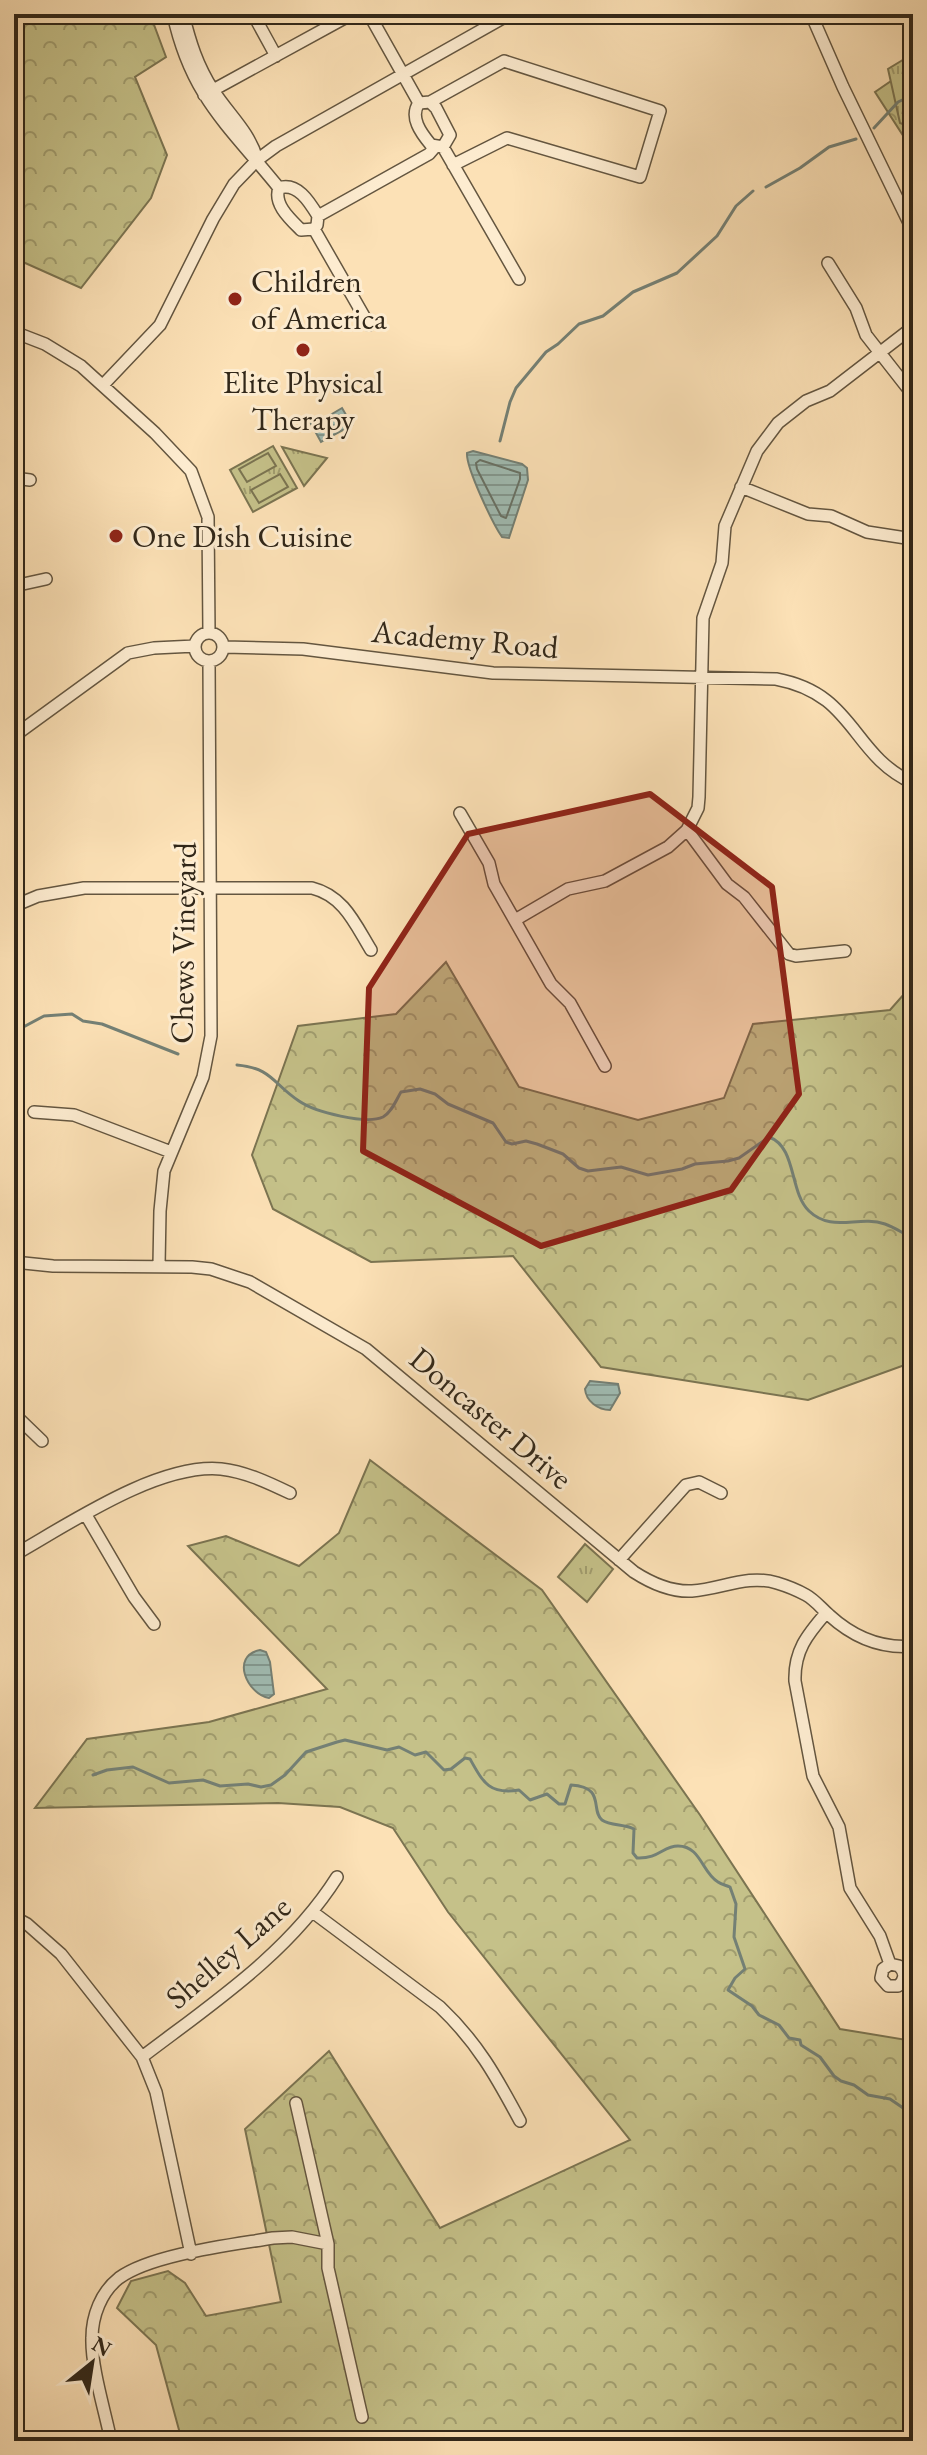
<svg xmlns="http://www.w3.org/2000/svg" width="927" height="2455" font-family="'EB Garamond',serif">
	<defs>
		<pattern id="forest-crowns" width="20" height="18" patternUnits="userSpaceOnUse" patternTransform="scale(2)"><rect width="20" height="18" fill="#c5c189"/><path d="M2 6a3 3 0 1 1 6 0M12 15a3 3 0 1 1 6 0" fill="none" stroke="#a19d6f"/></pattern>
		<pattern id="park-tufts" width="24" height="20" patternUnits="userSpaceOnUse" patternTransform="scale(2)"><rect width="24" height="20" fill="#c5c189"/><path d="M3 7l-1-3M5 7V3M7 7l1-3M15 17l-1-3M17 17v-4M19 17l1-3" fill="none" stroke="#a19d6f"/></pattern>
		<pattern id="water-rules" width="6" height="5" patternUnits="userSpaceOnUse" patternTransform="scale(2)"><rect width="6" height="5" fill="#a0bcb3"/><path d="M0 2.5h6" fill="none" stroke="#839991"/></pattern>
	</defs>
	<rect width="100%" height="100%" fill="#fce1b6"/>
	<filter id="stains"><feTurbulence type="fractalNoise" baseFrequency=".0025" numOctaves="4"/><feColorMatrix values="0 0 0 0 .2 0 0 0 0 .09 0 0 0 0 .02 0 0 0 .5 -.17"/></filter>
	<radialGradient id="worn" r=".72"><stop offset=".6" stop-color="#630" stop-opacity="0"/><stop offset="1" stop-color="#630" stop-opacity=".3"/></radialGradient>
	<!-- forest -->
	<path fill="url(#forest-crowns)" stroke="#7b7451" stroke-width="2" d="M14,14H150L166,57L135,77L167,155L151,198L81,288L14,258Z
		M913,66V151L875,92Z
		M446,962L519,1087L638,1120L724,1098L753,1024L890,1010L913,984V1362L808,1400L601,1367L513,1256L371,1262L273,1209L252,1155L298,1026L396,1014Z
		M370,1460L542,1590L700,1815L840,2029L913,2041V2441H182L156,2345L117,2308L131,2281L168,2271L185,2283L206,2316L281,2302L245,2129L329,2051L440,2228L630,2140L448,1912L393,1828L340,1807L278,1803L35,1808L87,1739L209,1722L327,1689L188,1546L226,1536L299,1566L339,1533Z"/>
	<!-- park -->
	<path fill="url(#park-tufts)" stroke="#7b7451" stroke-width="2" d="M906,58L913,60V128L900,123L888,69Z
		M273,446L297,488L253,512L230,470Z
		M282,447L327,458L304,486Z
		M585,1544L613,1569L587,1602L558,1577Z"/>
	<!-- pitch -->
	<path fill="#c5c189" stroke="#7b7451" stroke-width="2" d="M268,453L276,466L247,482L239,469Z
		M280,474L288,487L259,503L251,490Z"/>
	<!-- water -->
	<path fill="url(#water-rules)" stroke="#748075" stroke-width="2" d="M342,408L352,425L321,442L310,422L318,417L320,421Z
		M473,451L522,464L527,468L528,480L509,538L502,537C493,524 466,468 467,453Z
		M590,1381L618,1384L620,1393L610,1410C598,1410 586,1401 585,1389Z
		M260,1650L266,1652L270,1662L274,1694L269,1698C247,1694 230,1656 260,1650Z"/>
	<g fill="none" stroke-linecap="round" stroke-linejoin="round">
		<!-- shore -->
		<path stroke="#687266" stroke-width="2" d="M480,460L520,473V479L506,518L501,516L477,469L476,463Z"/>
		<!-- stream -->
		<path stroke="#748075" stroke-width="3" d="M874,128L898,102L913,95
			M766,187L800,168L829,147L856,139
			M500,441L510,402L516,388L546,352L558,344L579,324L603,316L633,292L677,273L717,236L736,206L753,191
			M14,1032L44,1016L72,1014L83,1021L102,1024L178,1054
			M237,1065C272,1068 273,1084 299,1101C315,1112 366,1125 383,1117C392,1112 396,1100 401,1092L420,1089L435,1094L448,1104L493,1123L506,1142L512,1144L526,1141L537,1144L563,1154L579,1168L588,1171L621,1167L648,1175L682,1169L695,1164L728,1161L739,1158L769,1137C797,1147 789,1192 809,1211C832,1233 858,1215 885,1224C894,1227 904,1234 913,1238
			M93,1775L107,1770L133,1767L169,1783L203,1780L220,1786L248,1784L261,1787L271,1785L285,1775L306,1752L337,1742L345,1740L387,1750L399,1747L415,1755L426,1752L444,1770L451,1769L465,1758L470,1759C483,1782 489,1795 519,1790L530,1800L547,1794L559,1804H565L571,1785C606,1787 590,1810 602,1820C610,1826 625,1824 634,1829L633,1853L637,1858C659,1859 663,1846 678,1846C701,1846 702,1873 718,1882C722,1885 726,1885 730,1887L736,1904L734,1937L745,1969L735,1978L728,1990L752,2006L759,2015L779,2025L789,2038L800,2040L801,2045L820,2057L834,2076L841,2081L854,2085L868,2095L890,2099L909,2112L906,2141L913,2156
			M911,2441L913,2434"/>
		<!-- minor casing -->
		<g stroke="#645640" stroke-width="14">
			<path id="minor" d="M173,14C191,97 229,126 279,188C273,204 290,219 301,230L314,229L317,225L318,216C309,201 297,182 279,188
				M183,14C190,42 197,65 213,90C229,115 249,131 257,159
				M253,14L276,56
				M369,14L419,103
				M811,14L843,87L913,231
				M204,95L352,14
				M430,102L504,61L660,111L640,177L507,138L453,165
				M430,102L436,108L450,135L443,147L431,145C421,133 409,117 419,103Z
				M443,147L519,279
				M318,216L429,154L435,147
				M314,229L369,325
				M828,263L856,308L866,335L913,395
				M14,332L45,344L81,366L155,433L191,471L208,517L209,633
				M104,384L160,325L213,219L234,184L257,160L276,146L510,14
				M14,478L30,480
				M741,487L808,514L831,516L867,532L906,538L913,541
				M14,586L46,579
				M195 647a14 14 0 1 1 28 0a14 14 0 1 1-28 0Z
				M224,647L303,649L493,673L776,679C856,694 850,754 913,783
				M14,736L128,653L154,648L195,646
				M460,813L489,863L494,884L551,984L570,1003L605,1066
				M687,830L727,884L744,897L789,954L796,956L845,951
				M14,906L38,896L84,888H312C344,896 355,924 371,950
				M515,920L568,889L605,881L668,847L687,830L698,808L699,797L703,618L722,563L725,526L757,451L778,423L806,401L830,391L913,327
				M34,1112L74,1115L171,1152
				M14,1262L53,1266L192,1267L211,1269L250,1282L366,1349L634,1572C651,1583 671,1592 692,1591C722,1589 747,1574 777,1583C787,1586 797,1590 806,1595C815,1600 821,1608 829,1615C853,1637 880,1649 913,1646
				M159,1265L160,1211L164,1171L203,1077L211,1036L209,662
				M14,1414L42,1441
				M86,1515L134,1597L154,1624
				M14,1555C69,1524 158,1463 221,1469C246,1472 267,1482 290,1493
				M619,1560L686,1485L699,1482L721,1493
				M826,1613C807,1635 794,1651 795,1681L813,1776L839,1827L850,1888L880,1936L890,1964L883,1969L881,1978L888,1986H898C905,1980 906,1973 899,1966L890,1964
				M314,1913L440,2007C477,2042 496,2076 520,2121
				M14,1917L27,1924L61,1954L142,2057L156,2092L191,2254
				M142,2057C213,2003 289,1953 337,1877
				M296,2103L328,2244V2268L362,2417
				M111,2441C105,2411 91,2367 92,2338C92,2316 101,2292 119,2278C152,2254 232,2245 273,2238L292,2237L328,2244"/>
		</g>
		<!-- minor -->
		<use href="#minor" stroke="#fdecd0" stroke-width="11"/>
	</g>
	<!-- marked area -->
	<path fill="#8f2418" fill-opacity="0.2" stroke="#8f2418" stroke-width="6" stroke-linejoin="round" d="M650,794L772,887L799,1094L731,1190L541,1246L363,1151L369,988L468,834Z"/>
	<!-- markers -->
	<g fill="#8f2418" stroke="#fdecd0" stroke-width="3">
		<circle cx="235" cy="299" r="8"/>
		<circle cx="303" cy="350" r="8"/>
		<circle cx="116" cy="536" r="8"/>
	</g>
	<g text-anchor="middle" dominant-baseline="central" stroke-width="6" stroke-linejoin="round" paint-order="stroke">
		<!-- poi labels -->
		<g font-size="32" fill="#312719" stroke="#fdecd0" text-anchor="start">
			<text x="251" y="281">Children<tspan x="251" dy="37">of America</tspan></text>
			<text x="303" y="382" text-anchor="middle">Elite Physical<tspan x="303" dy="37">Therapy</tspan></text>
			<text x="132" y="536">One Dish Cuisine</text>
		</g>
		<!-- street labels -->
		<g font-size="32" fill="#312719" stroke="#fdecd0">
			<text transform="translate(465 639) rotate(5)">Academy Road</text>
			<text transform="translate(183 943) rotate(-89)">Chews Vineyard</text>
			<text transform="translate(491 1418) rotate(40)">Doncaster Drive</text>
			<text transform="translate(228 1952) rotate(-41)">Shelley Lane</text>
		</g>
	</g>
	<!-- margin -->
	<rect width="927" height="2455" fill="none" stroke="#fce1b6" stroke-width="48"/>
	<rect x="16" y="16" width="895" height="2423" fill="none" stroke="#312719" stroke-width="4"/>
	<rect x="24" y="24" width="879" height="2407" fill="none" stroke="#312719" stroke-width="2"/>
	<!-- north arrow -->
	<g transform="translate(92 2363) rotate(30)" stroke="#fdecd0" stroke-width="6" paint-order="stroke">
	<path d="M0-6L14 30L0 20L-14 30Z" fill="#312719"/>
	<text y="-12" font-size="22" font-weight="bold" text-anchor="middle" fill="#312719">N</text>
	</g>
	<rect width="100%" height="100%" filter="url(#stains)"/>
	<rect width="100%" height="100%" fill="url(#worn)"/>
</svg>
